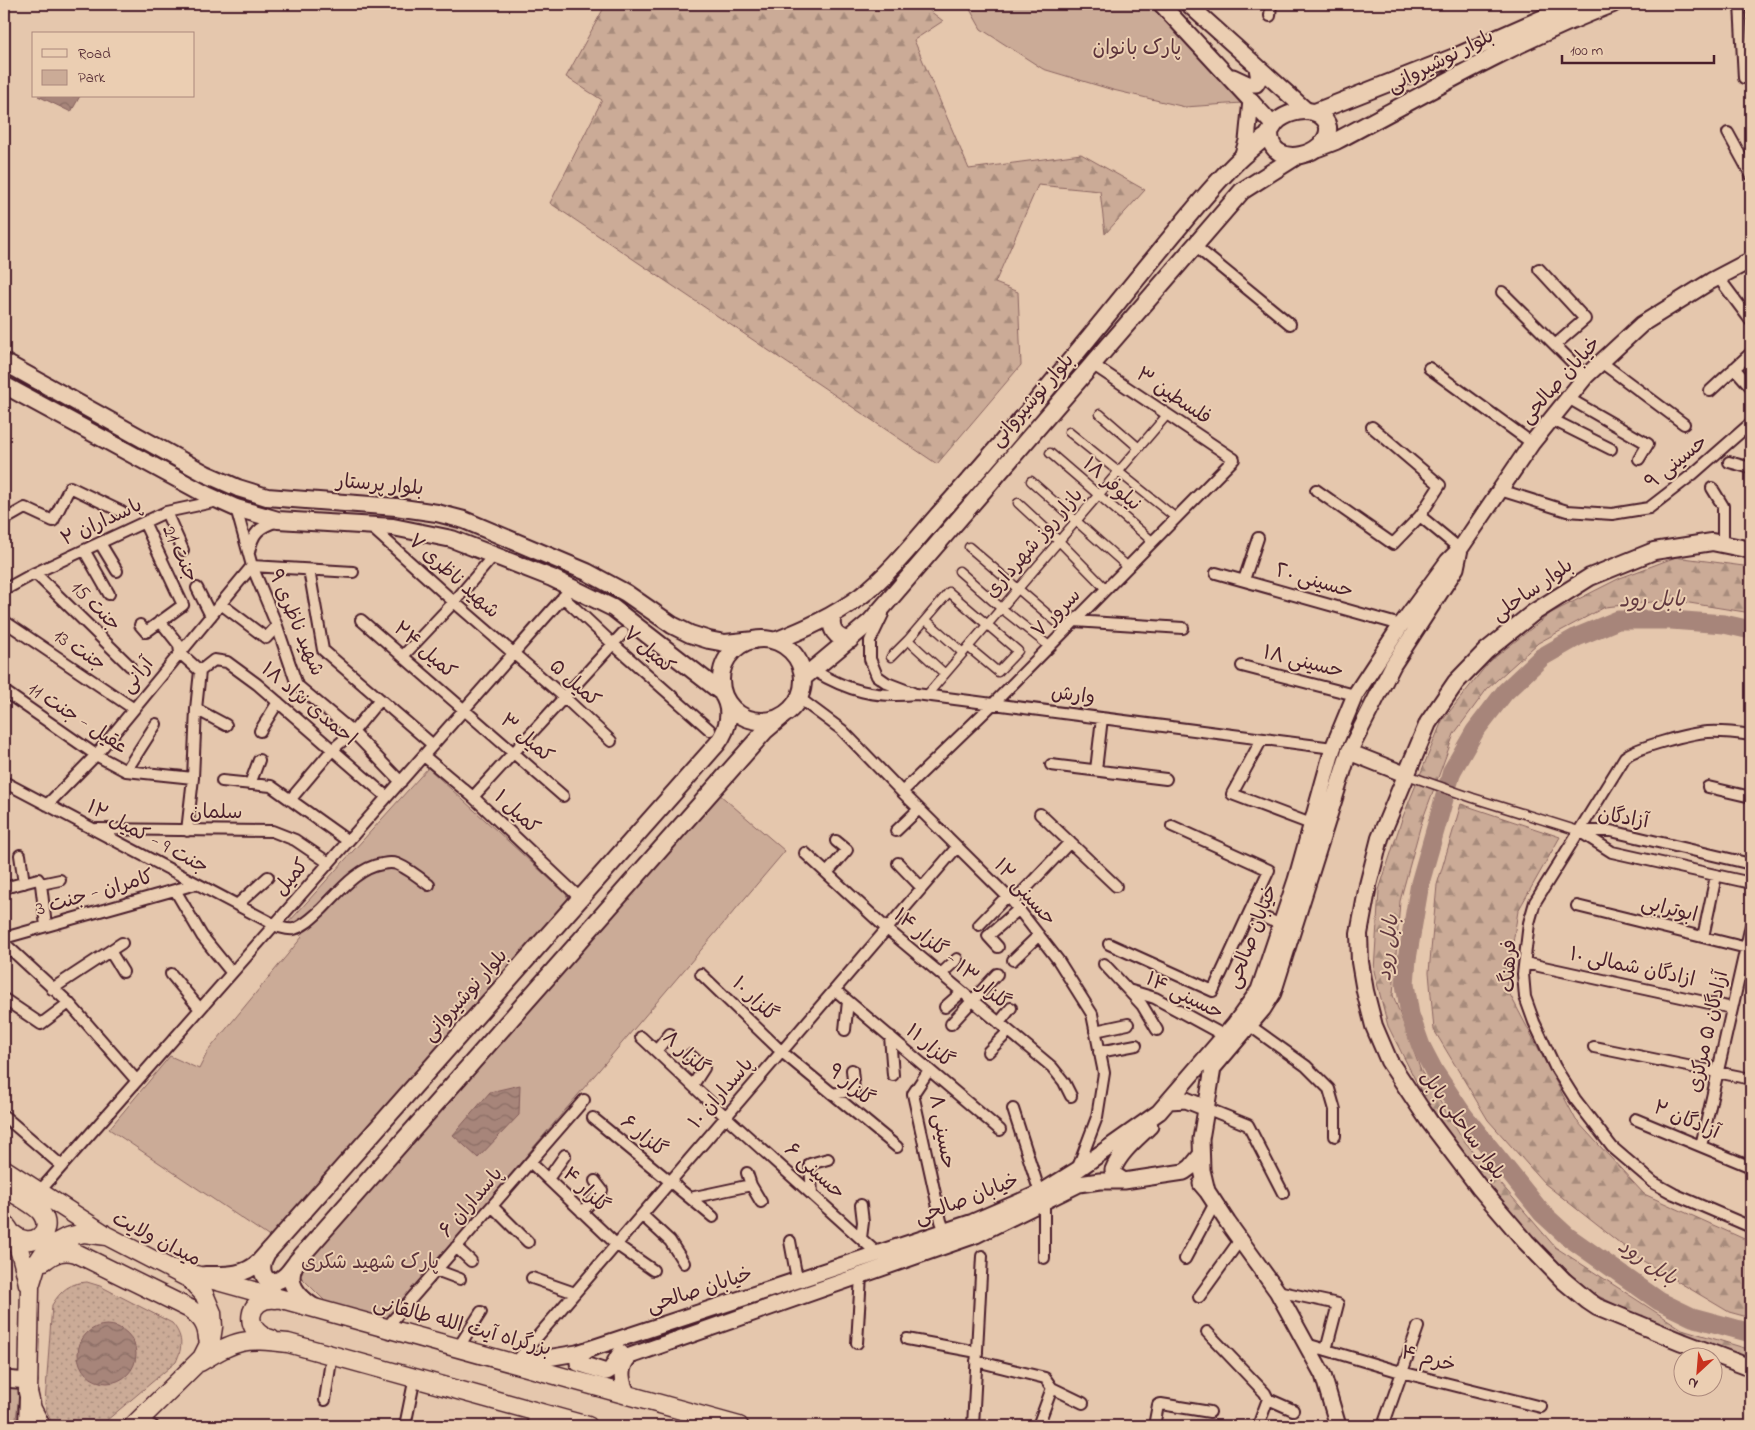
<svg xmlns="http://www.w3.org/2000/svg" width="1755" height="1430" font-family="'Indie Flower','Playpen Sans Arabic',sans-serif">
	<defs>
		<pattern id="grass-dots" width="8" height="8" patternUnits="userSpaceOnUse" patternTransform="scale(1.25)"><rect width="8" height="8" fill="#cbab97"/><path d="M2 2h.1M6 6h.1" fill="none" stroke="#a78b7b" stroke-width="1.8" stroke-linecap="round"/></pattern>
		<pattern id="forest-firs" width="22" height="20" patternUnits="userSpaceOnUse" patternTransform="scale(1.25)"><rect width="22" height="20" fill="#cbab97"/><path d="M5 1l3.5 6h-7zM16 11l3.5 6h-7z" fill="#a78b7b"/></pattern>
		<pattern id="water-waves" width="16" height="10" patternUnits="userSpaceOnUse" patternTransform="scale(1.25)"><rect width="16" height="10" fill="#a7857a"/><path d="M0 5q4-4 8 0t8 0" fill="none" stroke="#8a6c64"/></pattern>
	</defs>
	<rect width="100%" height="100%" fill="#e5c7ad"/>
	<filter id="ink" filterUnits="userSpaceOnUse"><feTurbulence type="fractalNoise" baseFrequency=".02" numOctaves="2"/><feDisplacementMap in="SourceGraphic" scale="10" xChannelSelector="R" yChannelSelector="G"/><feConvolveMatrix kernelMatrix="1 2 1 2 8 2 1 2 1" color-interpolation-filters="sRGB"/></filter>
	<g filter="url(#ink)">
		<!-- grass -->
		<path fill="url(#grass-dots)" stroke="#8a6561" d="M87,1282L100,1286L172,1323C183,1336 183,1347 176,1362L100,1426C89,1426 61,1430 53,1422C48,1418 47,1411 45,1404L52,1305C61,1290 70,1283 87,1282Z"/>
		<!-- forest -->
		<path fill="url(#forest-firs)" stroke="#8a6561" d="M606,4H921L943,21L914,40L969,169L1081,154L1145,190L1105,234L1100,191L1038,185L995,283L1018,292L1021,365L937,464L550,203L602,100L566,77Z
			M1676,557L1751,567V613L1671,600L1605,607L1538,643L1487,689L1454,734L1421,824L1400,901L1393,995L1421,1071L1465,1142L1555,1247L1682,1329L1751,1350V1361L1681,1336L1590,1292L1532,1237L1477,1171L1425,1099L1388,1026L1374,971L1379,890L1402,819L1442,721L1489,662L1551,613L1620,578Z
			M1461,804L1560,837L1518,911L1506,987L1576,1120L1644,1194L1751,1242V1318L1729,1312L1640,1259L1544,1183L1488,1120L1434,1030L1429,972L1437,885Z"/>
		<!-- park -->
		<path fill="#cbab97" stroke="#8a6561" d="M967,4H1155L1242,103L1185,107L1113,90L1043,69L981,29Z
			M428,768L566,894L569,902L271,1238L109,1129L170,1056L199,1069L208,1051L302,937L288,923Z
			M719,794L785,851L386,1321L326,1302L296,1272Z
			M4,1387L20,1389L15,1426H4Z"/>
		<!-- water -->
		<path fill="url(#water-waves)" stroke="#825c5a" d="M38,96H80L71,112Z
			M520,1085L519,1115L478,1158L453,1135L490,1092Z
			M78 1354a29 29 0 1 1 58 0a29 29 0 1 1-58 0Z"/>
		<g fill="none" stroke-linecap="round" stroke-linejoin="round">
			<!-- river -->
			<path stroke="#a7857a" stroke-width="19" d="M1751,630L1724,624L1671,620H1618L1577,637L1542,657L1505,692L1475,731L1452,771L1420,883L1407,959L1405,984L1410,1015L1421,1046L1434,1071L1464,1116L1542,1213L1567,1236L1659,1301L1692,1317L1751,1333"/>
			<!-- pedestrian casing -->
			<g stroke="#4a1f2b" stroke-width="11">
				<path id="pedestrian" d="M1100,414L1139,448
					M1069,432L1176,518
					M1050,453L1152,541
					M1031,481L1128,567
					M1018,503L1059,541L1106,589
					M969,547L1066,630
					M959,571L1001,608L1049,646
					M926,620L963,653
					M908,640L945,674
					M891,657L908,640L949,592L1018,651L998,672L968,647
					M927,695L1167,415
					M1407,775L1473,798L1579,831"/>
			</g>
			<!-- minor casing -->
			<g stroke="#4a1f2b" stroke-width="14">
				<path id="minor" d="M1740,4L1744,78
					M1199,14L1205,4
					M1270,16L1271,4
					M1728,133L1751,175
					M1195,246L1290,324
					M1539,269L1585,319L1555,345
					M1718,277L1751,321
					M1502,292L1586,376
					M1601,362L1684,424
					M1429,368L1532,443
					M1734,368L1751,387
					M1710,391L1751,353
					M1568,398L1648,444L1639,459
					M1551,419L1611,449
					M1372,427L1440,485L1420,516
					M1729,462L1751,468
					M1712,488L1723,506V544
					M1316,490L1393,544L1420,516L1460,549
					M1500,490L1567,511L1612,514L1649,508L1693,474L1751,423
					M236,508L252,566L277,626L297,685L353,732L401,782
					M166,512L183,550
					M4,520L25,508L53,521L70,487L122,512
					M370,526L454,602L564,697L611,741
					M100,543L117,571
					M84,550L109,594
					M249,552C253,532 259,527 278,521
					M309,570L323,650L433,745
					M35,573L130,666
					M1216,573L1401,625
					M1244,580L1258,538
					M197,588L211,616
					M4,590L35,573L166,512L218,501
					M563,597L613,644L710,730
					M221,604L266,638L277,626
					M883,614L870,641V659L877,676L887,683L913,693
					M361,620L563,796
					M4,621L134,709
					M160,621L179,645L180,653L200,671
					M1074,621L1183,628
					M140,625L146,632L183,605L144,522
					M403,656L454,602L494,555
					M1242,666L1355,695
					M813,670C848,691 875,698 916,694L1333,748
					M200,671L214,660L227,662L257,684L387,797
					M4,691L96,755L126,771L193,778
					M799,698L842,730L902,792L1013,902L1058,960L1092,1014L1104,1073L1097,1117L1077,1170
					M196,709L226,725
					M260,731L278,702
					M1751,735C1737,733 1722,731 1708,732C1691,733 1637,747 1625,757L1535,902L1529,923L1523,974L1525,997L1534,1022L1555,1067L1575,1099L1612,1147L1654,1183L1674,1194L1751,1227
					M1262,739L1232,794L1311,824
					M424,756L473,797L581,899
					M1051,765L1166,779
					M1096,770L1102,718
					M126,771L156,724
					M222,781L271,786L348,841
					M4,782L279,927C283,928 289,930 294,929C305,926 314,916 322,909C339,892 357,868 382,864C387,863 392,862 397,864C409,869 419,877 429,885
					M250,784L259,760
					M1708,787L1751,797
					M902,792L993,704L1234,459L1092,364
					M473,797L623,633
					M290,800L333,749L353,732L380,699
					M47,805L96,755L252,566L353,572
					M1040,814L1116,886
					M1172,826L1269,870L1250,911L1281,925
					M97,829L272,831L295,840L329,863
					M187,831L193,778L196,709L200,671
					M896,831L919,809
					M1579,831L1612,852L1751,883
					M1580,831H1611L1751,864
					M805,853L887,929L1052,1067L1064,1082L1071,1096
					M20,855L24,883
					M898,863L922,888
					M827,873L847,850L836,841
					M41,884L60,880
					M4,888L38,879L41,884L46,926
					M175,890L202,936L232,973
					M1013,902L1070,842
					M237,905L268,877
					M1577,906L1751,949
					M979,925L1007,896
					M1703,937L1716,876
					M4,938L196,884
					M4,943L69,1003L137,1081
					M1109,944L1213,991L1250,911
					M998,947L988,936L1019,909
					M110,951L123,972
					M1013,960L1039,935
					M1525,963L1732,1008
					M1104,964L1142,1005L1157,1030
					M171,974L200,1009
					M701,974L782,1052L897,1147
					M941,974L957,959
					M52,989L122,943
					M835,990L1000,1130
					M1128,990L1155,998L1225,1036
					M4,999L41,1024L69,1003
					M945,1007L962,992
					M999,1023L1011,1008
					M951,1024L997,974
					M1249,1025L1306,1066L1329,1089L1335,1110V1136
					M845,1030L848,1001
					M1095,1031L1128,1024
					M890,1036L893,1075
					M641,1037L726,1117L878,1254
					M1594,1047L1751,1079
					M656,1051L670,1034
					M988,1052L1009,1031
					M1099,1052L1136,1045
					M690,1055L704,1068L693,1085
					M929,1070L913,1094L941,1221L945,1232
					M833,1094L854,1090L852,1070
					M1206,1108L1248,1125L1283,1193
					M1013,1109L1040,1193
					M4,1116L62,1166
					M593,1118L713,1217
					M1635,1119L1751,1167
					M1701,1146L1751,925
					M530,1162L617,1245L653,1270
					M747,1173L751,1185L761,1202
					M548,1179L565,1155
					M39,1192L572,587
					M812,1194L810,1164L828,1159
					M690,1198L751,1185
					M1044,1203V1258
					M492,1206L528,1242
					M582,1212L602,1190L595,1181
					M642,1215L670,1241L684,1263
					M861,1238L863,1222L861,1205
					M790,1241L797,1279
					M456,1247L471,1261
					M1185,1259L1215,1203
					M436,1270L460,1279
					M532,1278L575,1293
					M1277,1291L1338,1304L1326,1350
					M1199,1297L1240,1240
					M386,1328L584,1100
					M1207,1332L1265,1393L1268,1399L1258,1426
					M907,1339L977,1352
					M857,1343L861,1276
					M1306,1344L1401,1372L1541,1407
					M458,1348L481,1312
					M976,1361L1045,1378L1052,1388L1038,1426
					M514,1364L957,847
					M1052,1388L1083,1403
					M1268,1399L1293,1410
					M325,1400L332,1354
					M140,1420L153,1426
					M405,1426L415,1377
					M532,1426L536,1411
					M973,1426L982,1256
					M1154,1426L1158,1405L1161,1404L1210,1412
					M1383,1426L1418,1327"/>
			</g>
			<!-- secondary casing -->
			<g stroke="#4a1f2b" stroke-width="19">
				<path id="secondary" d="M1161,4L1273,125
					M1188,4L1307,111
					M1233,77L1248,84H1256L1259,79L1257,68
					M1242,157L1247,141L1251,100
					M1349,752L1407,775
					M1169,1101L1186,1100L1206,1108
					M1124,1181L1115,1175L1113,1170C1120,1152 1137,1139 1150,1126
					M1201,1184L1207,1191L1228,1223L1277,1291L1323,1375L1338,1426
					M1207,1191L1202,1170L1201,1139L1213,1068L1263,1009L1273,993L1349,752L1393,665L1456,568L1460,549
					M589,1349L579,1356L578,1363L606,1372C614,1370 615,1358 621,1353
					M517,1363L577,1353L973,1222L1040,1193L1077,1170L1159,1112L1234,1025L1259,990L1296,880L1333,748L1355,695L1401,625L1448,561L1460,549L1532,443L1586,376L1642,324L1711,281L1751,260
					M4,1379L29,1381
					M629,1396C621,1383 618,1367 630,1356L976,1235L1079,1184L1100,1181H1124L1184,1172L1191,1167L1200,1156"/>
			</g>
			<!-- primary casing -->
			<g stroke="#4a1f2b" stroke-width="20">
				<path id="primary" d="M1315,112L1457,56L1575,4
					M1318,148L1336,141C1427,93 1517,40 1613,4
					M4,362L206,474L238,488L267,497L396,507L437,513L464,520L587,572L626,593L672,625L690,634L709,640L725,643L755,640
					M4,385L207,495L236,508L278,520L393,527L452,539L552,578L613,608L721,692C733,709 729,728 717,744L259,1262C243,1277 225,1275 205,1275
					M1751,550L1712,542L1654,551L1590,577L1533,613L1486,651L1456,682L1428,723L1380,838L1368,885L1359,934L1360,962L1365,991L1374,1026L1389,1061L1429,1121L1479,1187L1526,1242L1564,1281L1588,1301L1597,1307L1682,1342L1751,1368
					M833,615C829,629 835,638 850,640
					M721 680a41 41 0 1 1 82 0a41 41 0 1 1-82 0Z
					M775,641C808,628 832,617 861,596C891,573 920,535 946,506C1023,421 1094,331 1167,242C1191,213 1216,181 1243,156C1251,149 1259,142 1267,136C1272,130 1274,123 1280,119C1290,112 1307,108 1318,114C1323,117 1327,121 1328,127C1331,155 1270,172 1270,133
					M803,678L870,622L1242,191L1297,156
					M266,1255C257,1269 265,1288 281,1279C287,1276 291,1269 295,1264
					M315,1308C298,1297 283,1282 297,1261L765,731L785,714
					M27,1426L28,1397"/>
			</g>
			<!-- trunk casing -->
			<g stroke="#4a1f2b" stroke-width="21">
				<path id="trunk" d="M4,1169L103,1233
					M4,1187C12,1193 38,1206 42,1214C55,1233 30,1250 13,1234
					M4,1223C19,1241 23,1261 28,1284
					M44,1261C54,1253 63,1249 76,1253L190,1309C201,1317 207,1324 208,1339
					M174,1269L739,1426
					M271,1339C242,1333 246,1296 276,1299
					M200,1362C238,1339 243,1338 288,1343L588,1426
					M41,1426L32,1409L28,1392L30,1286L37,1263L43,1254L52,1245L67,1237L84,1233L107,1236L190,1279L204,1294L212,1313L213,1327L211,1340L202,1358L133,1426"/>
			</g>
			<!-- pedestrian -->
			<use href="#pedestrian" stroke="#ebceb2" stroke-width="8"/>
			<!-- minor -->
			<use href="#minor" stroke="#ebceb2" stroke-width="10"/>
			<!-- secondary -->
			<use href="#secondary" stroke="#ebceb2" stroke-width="15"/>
			<!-- primary -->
			<use href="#primary" stroke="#ebceb2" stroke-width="16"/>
			<!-- trunk -->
			<use href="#trunk" stroke="#ebceb2" stroke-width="18"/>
		</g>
	</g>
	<g text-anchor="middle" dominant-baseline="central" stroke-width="4" stroke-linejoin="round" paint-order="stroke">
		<!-- park labels -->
		<g font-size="20" fill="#5d343b" stroke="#ebceb2">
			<text x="1137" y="49">پارک بانوان</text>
			<text x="370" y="1263">پارک شهید شکری</text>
		</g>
		<!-- street labels -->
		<g font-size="20" fill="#4a1f2b" stroke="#ebceb2">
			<text transform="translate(1441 62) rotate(-27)">بلوار نوشیروانی</text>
			<text transform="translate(1561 381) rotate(-48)">خيابان صالحی</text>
			<text transform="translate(1173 397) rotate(34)">فلسطین ۳</text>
			<text transform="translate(1033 401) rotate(-49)">بلوار نوشیروانی</text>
			<text transform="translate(1677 463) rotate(-39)">حسینی ٩</text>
			<text transform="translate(1111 485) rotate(41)">نیلوفر ۱۸</text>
			<text transform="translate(380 486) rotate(5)">بلوار پرستار</text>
			<text transform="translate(102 523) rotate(-25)">پاسداران ۲</text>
			<text transform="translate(1035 544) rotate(-49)">بازار روز شهرداری</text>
			<text transform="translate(179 554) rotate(65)">جنت 21</text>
			<text transform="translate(453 577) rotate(42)">شهید ناظری ۷</text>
			<text transform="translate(1314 582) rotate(16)">حسینی ٢٠</text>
			<text transform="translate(1533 591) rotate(-35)">بلوار ساحلی</text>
			<text transform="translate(95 607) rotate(45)">جنت 15</text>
			<text transform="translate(1057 614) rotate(-45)">سرور ۷</text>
			<text transform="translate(295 623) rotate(67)">شهید ناظری ۹</text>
			<text transform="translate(79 651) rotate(34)">جنت 13</text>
			<text transform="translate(424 651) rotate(41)">کمیل ۲۴</text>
			<text transform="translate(648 651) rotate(41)">کمیل ۷</text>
			<text transform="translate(1303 663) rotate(14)">حسینی ۱۸</text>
			<text transform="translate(138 676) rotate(-51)">آرانی</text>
			<text transform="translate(574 684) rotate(42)">کمیل ۵</text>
			<text transform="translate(1073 696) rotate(7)">وارش</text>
			<text transform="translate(308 705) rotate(40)">احمدی نژاد ۱۸</text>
			<text transform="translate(77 719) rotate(33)">عقیل - جنت 11</text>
			<text transform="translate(526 739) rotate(41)">کمیل ۳</text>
			<text x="216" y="813">سلمان</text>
			<text transform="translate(516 813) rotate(43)">کمیل ۱</text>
			<text transform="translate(1623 819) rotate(9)">آزادگان</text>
			<text transform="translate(147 838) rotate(28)">جنت 9 - کمیل ۱۲</text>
			<text transform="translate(292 878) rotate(-49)">کمیل</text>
			<text transform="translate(1024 893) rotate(48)">حسینی ۱۲</text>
			<text transform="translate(95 894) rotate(-16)">کامران - جنت 3</text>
			<text transform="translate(1669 910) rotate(14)">ابوترابی</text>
			<text transform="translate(1253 937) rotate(-69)">خيابان صالحی</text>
			<text transform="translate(951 960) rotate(40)">گلزار ۱۳ - گلزار ۱۴</text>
			<text transform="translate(1510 966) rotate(-88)">فرهنگ</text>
			<text transform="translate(1632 968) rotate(12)">ازادگان شمالی ۱۰</text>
			<text transform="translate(466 996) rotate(-48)">بلوار نوشیروانی</text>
			<text transform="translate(1184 997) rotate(26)">حسینی ۱۴</text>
			<text transform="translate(754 1000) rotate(44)">گلزار ۱۰</text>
			<text transform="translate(1709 1032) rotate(-77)">آزادگان ۵ مرکزی</text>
			<text transform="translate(929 1047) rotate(40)">گلزار ١١</text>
			<text transform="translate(685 1054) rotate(43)">گلزار ۸</text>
			<text transform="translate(850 1086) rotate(40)">گلزار ٩</text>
			<text transform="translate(722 1094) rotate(-49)">پاسداران ١٠</text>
			<text transform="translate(1686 1121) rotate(23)">آزادگان ۲</text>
			<text transform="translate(1462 1126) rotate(54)">بلوار ساحلی بابل</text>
			<text transform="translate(941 1132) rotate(80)">حسینی ۸</text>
			<text transform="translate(643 1137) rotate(40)">گلزار ۶</text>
			<text transform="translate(814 1172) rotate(42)">حسینی ۶</text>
			<text transform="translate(585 1191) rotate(44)">گلزار ۴</text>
			<text transform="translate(967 1200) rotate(-21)">خيابان صالحی</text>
			<text transform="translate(472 1203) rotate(-49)">پاسداران ۶</text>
			<text transform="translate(156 1240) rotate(27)">میدان ولایت</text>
			<text transform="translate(700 1291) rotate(-18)">خیابان صالحی</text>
			<text transform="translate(462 1327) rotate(15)">بزرگراه آیت الله طالقانی</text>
			<text transform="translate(1428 1360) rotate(15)">خرم ۴</text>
		</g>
		<!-- water labels -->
		<g font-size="21" font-style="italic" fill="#61383f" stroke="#ebceb2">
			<text transform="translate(1652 601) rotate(-1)">بابل رود</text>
			<text transform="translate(1389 948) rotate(-83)">بابل رود</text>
			<text transform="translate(1647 1263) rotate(34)">بابل رود</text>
		</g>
	</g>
	<!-- margin -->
	<rect width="1755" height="1430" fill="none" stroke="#ebceb2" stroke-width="20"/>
	<rect x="10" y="10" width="1735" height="1410" fill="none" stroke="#4a1f2b" stroke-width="2" filter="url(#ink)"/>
	<!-- legend -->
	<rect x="32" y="32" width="162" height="65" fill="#ebceb2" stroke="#ab887c"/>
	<rect x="42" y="49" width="25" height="8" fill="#ebceb2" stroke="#ab887c"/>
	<text x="78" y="58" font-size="15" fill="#4a1f2b">Road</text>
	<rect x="42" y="70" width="25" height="15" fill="#cbab97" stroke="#ab887c"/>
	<text x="78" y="82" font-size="15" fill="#4a1f2b">Park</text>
	<!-- north arrow -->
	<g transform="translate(1698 1372) rotate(206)"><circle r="24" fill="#ebceb2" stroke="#ab887c"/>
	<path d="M0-4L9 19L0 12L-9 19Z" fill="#c8321e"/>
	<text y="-8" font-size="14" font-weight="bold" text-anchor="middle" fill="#4a1f2b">N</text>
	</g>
	<!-- scale -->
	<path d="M1562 55v8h152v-8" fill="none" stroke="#4a1f2b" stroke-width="2.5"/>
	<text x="1570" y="55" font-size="15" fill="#4a1f2b" stroke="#ebceb2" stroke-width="4" paint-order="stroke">100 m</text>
</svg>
